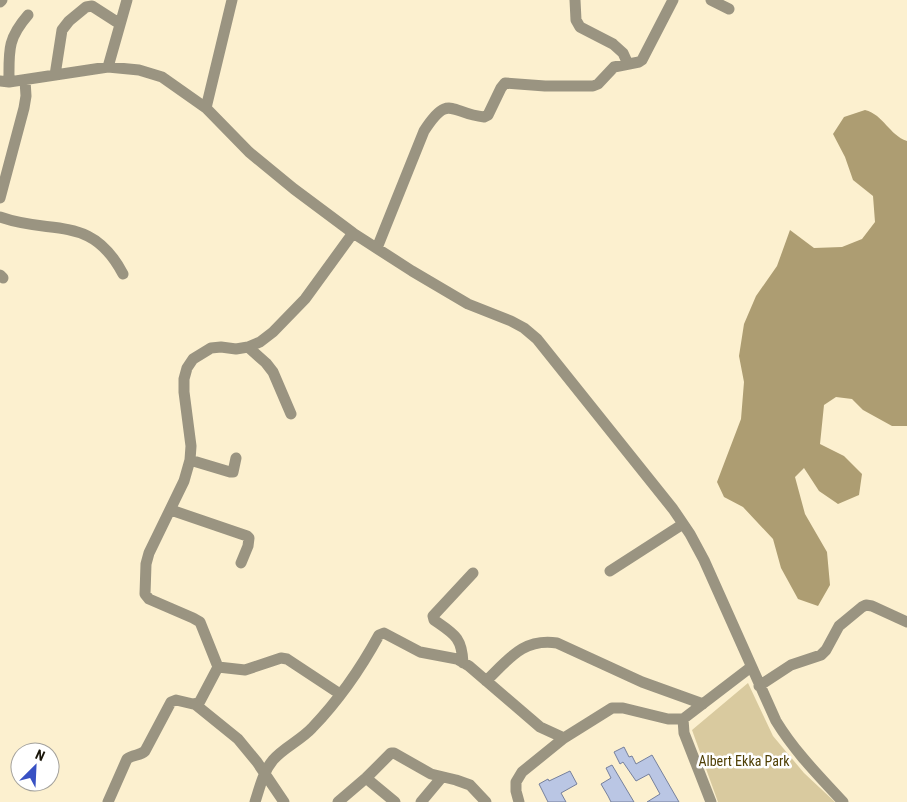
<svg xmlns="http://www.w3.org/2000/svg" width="907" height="802" font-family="'Roboto Condensed',sans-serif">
	<rect width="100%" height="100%" fill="#fcf0cf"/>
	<!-- green -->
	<path fill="#d9ca9f" d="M748,683L773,736L804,773L835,802H718L692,730Z"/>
	<!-- water -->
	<path fill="#ad9d72" d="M865,110C884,115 889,135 907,141V426H892L863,410L852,399L836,397L824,405L820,444L844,456L862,474L859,495L838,504L819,491L804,468L795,477L805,514L827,552L830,585L818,606L798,599L781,568L773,539L743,507L724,497L717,482L741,419L744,382L739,356L744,324L756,296L777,266L790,230L814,248L842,247L862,239L875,222L873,196L853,180L845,157L833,134L844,117Z"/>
	<!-- building -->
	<path fill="#bac6e4" stroke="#76809c" d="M624,747L629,757L632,756L636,764L652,755L679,802H647L660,794L649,774L636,781L623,762L620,764L614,752Z
		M612,765L634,802H611L608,796L601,784L611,778L606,768Z
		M570,771L577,784L561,793L566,802H548L539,784L548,779L549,781Z"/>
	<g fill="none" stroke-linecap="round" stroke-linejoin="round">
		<!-- minor -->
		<path stroke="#9a9481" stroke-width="11" d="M575,0L576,20L580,27L613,44L623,53L628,64
			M711,0L729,9
			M0,2L2,0
			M108,67L127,0
			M55,75L62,30L69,21L86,7L92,6L120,24
			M0,81L9,82L108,67L139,70L162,77L206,108L249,152L294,189L353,233L412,271L468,304L511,321L524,328L537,339L673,509L690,534L704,560L776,721C795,752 819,776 843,802
			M9,82C9,51 7,39 28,15
			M206,108L232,0
			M0,198L24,108L26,96L25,80
			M0,217C52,236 91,213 123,274
			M377,248L424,131C449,92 451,114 484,117L488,115L501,88L505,83L545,86H593L598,84L614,67L639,62L642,60L673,0
			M0,275L3,278
			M248,347L266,363L273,372L291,414
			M190,460L230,472H233L236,458
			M171,510L247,536L249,538L248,546L241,563
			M610,571L683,524
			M463,663C462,637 454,634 434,620L433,616L473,573
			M218,667L200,622L193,618L149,599L145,594L146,564L149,553L184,481L190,460L191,446L184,392V379L187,368L193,359L211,348L221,347L236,349L248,347L260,342L273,332L305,299L353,233
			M486,681C509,659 523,638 557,643L642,682L703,704
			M759,686L791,665L821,655L826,650L839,626L862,607L866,605L872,606L907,622
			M196,705L238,739L257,762L284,802
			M683,719L684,733L711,802
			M366,778L395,802
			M108,802L127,759C133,754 140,756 145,751L171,702L176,700L193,704L199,703L218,667L245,670L281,658L287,659L340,694
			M255,802C260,787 263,772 273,760C283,748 301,740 312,728C339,700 361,668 379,635L384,633L420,652L457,659L469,666L540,727L564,738
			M338,802L366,778L391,753H394L431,774L456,780L470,785L486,802
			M421,802L442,777
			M519,802L516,791V782L522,772L564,738L612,708H623L668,719H683L751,667"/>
	</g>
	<g text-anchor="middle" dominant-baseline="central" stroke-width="5" stroke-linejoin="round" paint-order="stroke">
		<!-- park labels -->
		<g font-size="14" fill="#504006" stroke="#fff">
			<text x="744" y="761">Albert Ekka Park</text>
		</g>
	</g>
	<!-- north arrow -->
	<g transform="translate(35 767) rotate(24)"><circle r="24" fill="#ffffff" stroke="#a3a19c"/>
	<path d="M0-4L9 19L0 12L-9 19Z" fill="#3851c4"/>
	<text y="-8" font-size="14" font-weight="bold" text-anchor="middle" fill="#181408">N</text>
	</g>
</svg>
